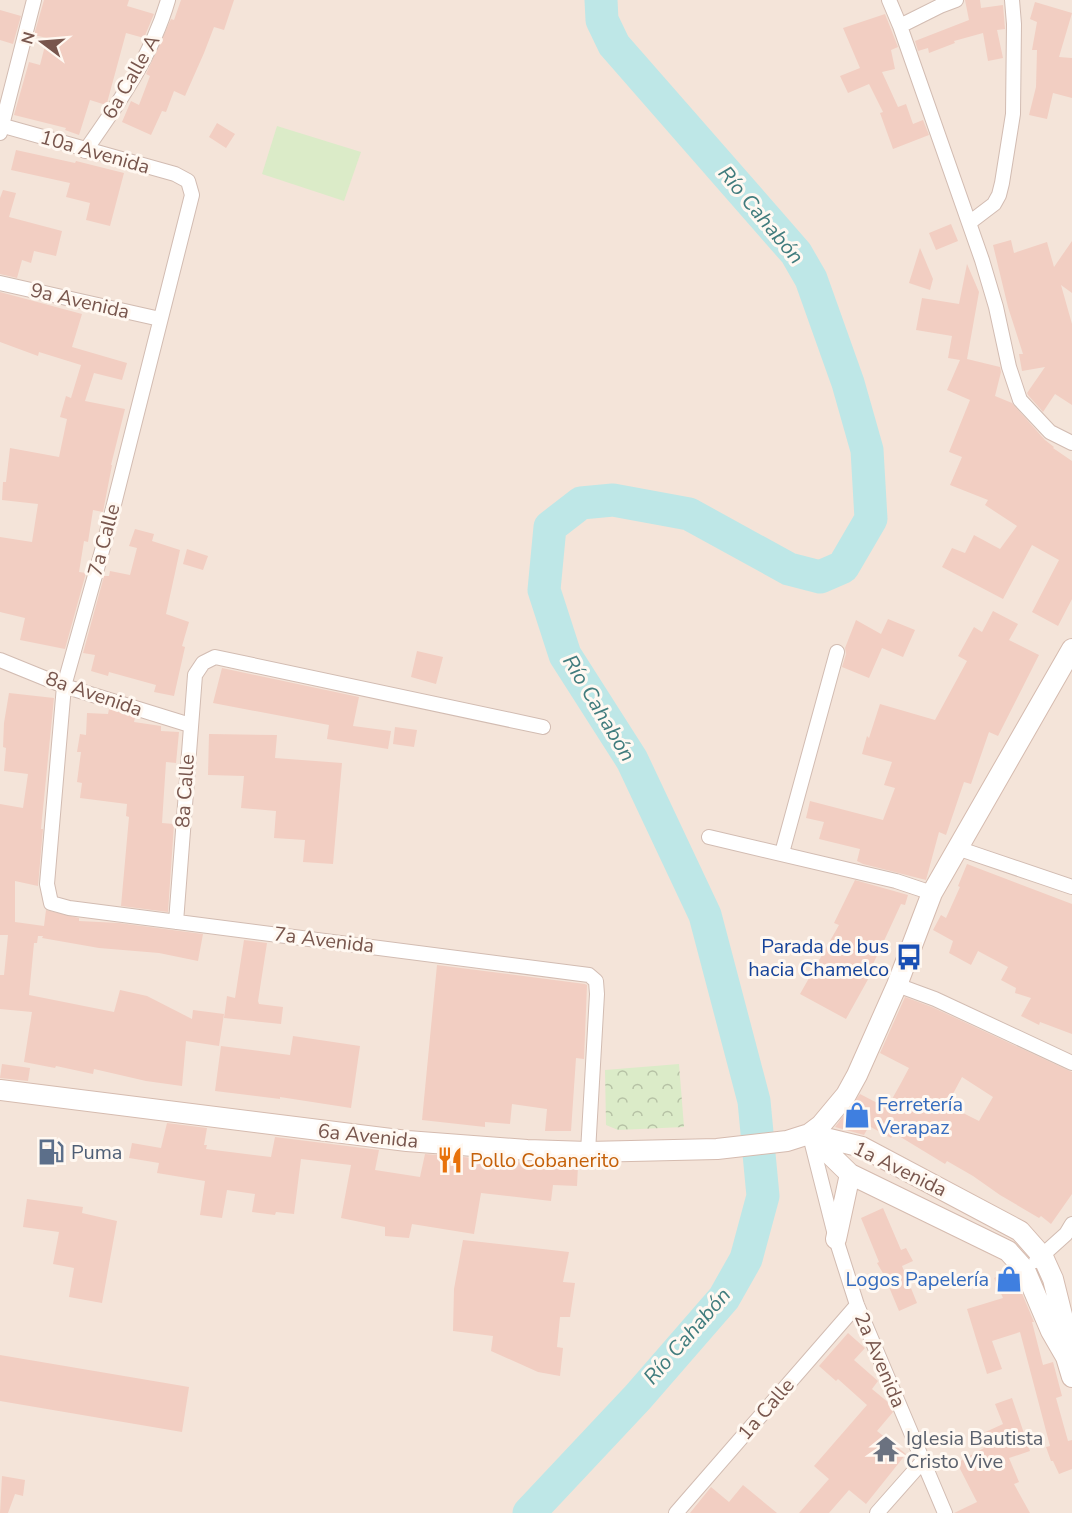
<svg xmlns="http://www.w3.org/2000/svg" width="1072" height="1513" font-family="'Nunito Sans',sans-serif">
	<defs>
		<pattern id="forest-crowns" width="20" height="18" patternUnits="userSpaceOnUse" patternTransform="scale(1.5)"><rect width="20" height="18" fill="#dbebc8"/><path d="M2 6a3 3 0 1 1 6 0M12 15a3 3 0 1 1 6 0" fill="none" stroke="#b6c1a5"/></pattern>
	</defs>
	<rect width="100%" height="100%" fill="#fdf3ea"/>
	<!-- residential -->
	<path fill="#f4e4d9" d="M0,0H1072V1513H0Z"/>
	<!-- forest -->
	<path fill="url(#forest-crowns)" d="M679,1064L684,1127L618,1130L606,1125L605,1070Z"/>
	<!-- pitch -->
	<path fill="#dbebc8" d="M277,126L361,152L344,201L262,174Z"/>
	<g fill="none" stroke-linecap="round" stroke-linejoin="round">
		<!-- river -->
		<path stroke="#bee7e7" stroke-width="33" d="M529,1513L638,1397L724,1298L746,1259L763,1196L754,1101L705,915L632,760L565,655L544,590L550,527L581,503L613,500L689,514L789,569L820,577L843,567L871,519L867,450L848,383L811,279L796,253L614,45L602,20L601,0"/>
	</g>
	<!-- building -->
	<path fill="#f2cec2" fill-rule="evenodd" d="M44,0H129L127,6L154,14L144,38L126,33L107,103L106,105L90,100L79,135L65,130L66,128L14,115L29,62L40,65L47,38L34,35Z
		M181,0H234L224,30L214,27L204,53L185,96L174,91L166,112L162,111L151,135L122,122L131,101L139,105L150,76L146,74L171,19L174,20Z
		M965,0H980L981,8L1003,5L1005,29L997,30L1003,58L988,61L983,33L954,41L955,43L929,53L928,48L918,51L915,41L969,20Z
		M1035,2L1072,13L1059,57L1072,58V98L1053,93L1047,119L1029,115L1036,87L1037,50H1032L1037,22L1030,19Z
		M0,10L21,16L13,44L0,40Z
		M885,14L898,47L891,50L895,69L882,72L898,107L906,104L913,124L923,120L929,135L893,149L880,113L883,112L869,84L848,93L840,76L860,68L843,28Z
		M217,123L235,134L226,148L209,137Z
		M16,150L75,163L76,161L124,173L110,226L86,220L90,203L66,197L70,183L11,170Z
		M3,190L16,193L9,217L62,231L56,256L34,251L31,263L22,260L17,278L0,274V198Z
		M951,224L958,241L936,250L929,233Z
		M1011,240L1014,253L1047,242L1054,267L1072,241V293L1061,285L1072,324V405L1055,394L1043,412L1028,395L1027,393L1045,367L1022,371L1019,354H1023L1008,307L993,245Z
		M920,248L933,279L930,290L909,283Z
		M967,264L979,292L967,359L1000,367L1001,372L995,396L1012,403L1045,440L1054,447L1053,448L1072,461V599L1058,626L1032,612L1059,560L1032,545L1003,599L942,567L952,548L965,553L974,535L1000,549L1017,526L985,505L988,500L950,485L962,457L949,452L970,400L947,390L960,360L948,358L952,336L916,330L922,298L959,304Z
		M0,292L82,314L72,347L127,363L122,380L94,373L85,401L125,409L111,465H112L103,512L93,510L88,542L84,541L79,572L86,573L65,649L20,640L25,618L0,612V537L32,542L38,504L2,500L3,482H6L10,448L59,457L67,419L60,417L66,396L71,398L81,365L39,352L38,356L0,342Z
		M135,529L154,534L152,541L180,550L166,614L189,622L182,646L185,647L174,696L154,692L156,685L109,672L108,676L91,671L95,655L83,653L104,576H109L110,571L130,575L137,548L129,546Z
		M187,549L208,556L203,570L183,564Z
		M993,611L1018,624L1009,640L1039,655L998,736L989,732L971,784L964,782L946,835L939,832L926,880L863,864L857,861L860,849L819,839L824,822L806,818L810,801L883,820L895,788L884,785L892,762L862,754L867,736L869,738L880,704L935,720L967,661L958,656L974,627L982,632Z
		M888,619L915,630L903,657L882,648L869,678L842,667L846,654L845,648L856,620L881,634Z
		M417,651L443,657L436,684L411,677Z
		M222,668L359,697L353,726L391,731L388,749L327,739L329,725L213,703Z
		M9,693L54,698L41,829H43L38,886L15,881V922L44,926L46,910L79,918V921L119,923L203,934L198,961L159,953L99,948L42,938L43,936H38L37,943H34L29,995L114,1012L120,990L147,996L192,1019L193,1010L224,1014L219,1046L186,1041L182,1086L146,1081L94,1069L93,1074L56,1066L55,1068L24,1062L32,1012L0,1009V975H4L8,935H0V804L23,808L28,774L4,771L6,748L3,747L4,723Z
		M109,709L135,717L134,722L161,726V731L179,732L176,763L166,762L162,823L174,824L168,912L121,906L129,817L126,816L127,804L80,798L82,783L77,782L81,752H77L80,734L86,735L87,713L108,714Z
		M395,727L417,730L414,747L393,744Z
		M209,734L277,735L275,758L342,763L333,864L303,862L305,840L274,838L276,811L241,808L244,776L208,775Z
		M967,864L1072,904V1034L1040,1022L1039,1025L1021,1016L1031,998L1015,993L1016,988L1001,980L1008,967L978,951L971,965L949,953L953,941L933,930L941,915L946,918L960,887L958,886Z
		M855,880L908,895L905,905L901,904L883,943L873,964L876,965L846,1019L800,994L839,925L834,923Z
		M244,940L267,943L258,1001L259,1004L283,1007L281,1024L224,1018L227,996L235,998Z
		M437,965L585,984L587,985L584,1059L576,1058L571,1131H545L547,1109L512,1104L510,1124L485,1122V1127L422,1120Z
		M905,997L932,1007L1072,1072V1194L1051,1224L1041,1216L1039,1218L1000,1195L973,1176L947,1161L945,1164L894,1133L891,1138L869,1126L864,1135L835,1127L860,1094L887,1108L901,1083L909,1068L880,1053ZM962,1077L993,1097L979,1121L947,1105Z
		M293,1036L360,1046L351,1108L280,1097V1099L215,1091L221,1046L290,1055Z
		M2,1064L30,1068L28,1081L0,1078Z
		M167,1123L207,1128L204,1145H207L206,1149L271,1157L275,1137L379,1150L375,1170L420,1177L425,1154L578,1166L577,1186L553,1185L551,1201L481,1193L474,1234L412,1224L409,1238L385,1236V1227L341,1218L351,1165L301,1159L294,1214L276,1212L275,1215L252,1212L255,1194L227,1190L222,1218L200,1215L205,1181L157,1173L159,1163L129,1158L132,1143L161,1148Z
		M27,1199L83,1207L82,1213L117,1221L102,1303L69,1297L74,1268L53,1264L59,1232L23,1227Z
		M883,1208L901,1250L906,1248L913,1261L902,1266L917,1303L899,1311L884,1275L877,1263L879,1262L861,1218Z
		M463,1240L569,1252L563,1282L575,1283L570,1317H560L557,1347L563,1348L560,1376L538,1372L491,1351L493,1336L453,1331L454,1289Z
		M1009,1270L1015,1277L1034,1322H1032L1043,1365L1053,1362L1062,1396L1056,1398L1068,1441L1072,1440V1469L1059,1474L1053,1461H1051L1046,1447L1050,1446L1020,1332L992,1341L1002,1369L987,1374L967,1309L1003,1298L994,1278Z
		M848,1333L865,1348L854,1360L878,1381L872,1389L889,1403L893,1412L877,1431L906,1454L866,1504L849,1490L829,1513H799L829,1479L814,1466L867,1405L838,1379L836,1381L819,1366Z
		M0,1355L189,1387L182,1432L0,1401Z
		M1012,1398L1030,1451L1009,1458L1019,1482L1014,1484L1030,1513H954L977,1502L957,1463L984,1448L979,1435L1003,1424L995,1404Z
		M2,1476L25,1480L23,1496L15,1494L8,1513H0Z
		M743,1485L777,1513H690L711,1487L729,1502Z"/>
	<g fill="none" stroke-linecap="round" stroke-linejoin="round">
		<!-- street casing -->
		<g stroke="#d2bcb2" stroke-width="16">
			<path id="street" d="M889,0L900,26
				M956,0L940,6L900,26L982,260L996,307L1009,367L1020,400L1050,432L1072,443
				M0,125L175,174L188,181L192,195L105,540L64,686L47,884L51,903L69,908L589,975L596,981L597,994L588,1152
				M0,133L34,0
				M85,151C118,104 152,56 168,0
				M969,223L994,204L999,195L1002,183L1013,114L1014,24L1012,0
				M0,283L160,319
				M0,660L64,686L190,725
				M709,837L896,881L932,893
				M957,848L1072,887
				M782,853L837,652
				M176,922L195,675L203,663L215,657L543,727
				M897,985L935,999L1072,1063
				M810,1136L836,1239L857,1305L945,1513
				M1036,1261L1066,1234L1072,1224
				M676,1513L857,1305
				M877,1513L923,1461"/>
		</g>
		<!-- secondary casing -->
		<g stroke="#d5bbaf" stroke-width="22">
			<path id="secondary" d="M0,1090L407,1141L527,1150L588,1152L717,1149L787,1141L809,1134L821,1125L846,1095L857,1075L897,985L932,893L1072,649
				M809,1134L850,1174L1008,1251L1025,1270L1051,1331L1066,1357L1072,1377
				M809,1134L862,1147L1020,1231L1043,1257L1053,1279L1065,1327L1066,1352
				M836,1239L850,1174"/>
		</g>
		<!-- street -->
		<use href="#street" stroke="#fff" stroke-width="14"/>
		<!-- secondary -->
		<use href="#secondary" stroke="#fff" stroke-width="20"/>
	</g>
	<!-- icons -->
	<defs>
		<g id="bus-bare" transform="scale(2.07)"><path d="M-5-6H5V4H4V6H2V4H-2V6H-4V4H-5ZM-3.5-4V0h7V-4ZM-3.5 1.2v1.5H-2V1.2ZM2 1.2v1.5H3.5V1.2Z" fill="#1a4fb4" stroke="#fff8f1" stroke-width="2.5" paint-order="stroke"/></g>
		<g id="shop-bare" transform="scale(2.07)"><path d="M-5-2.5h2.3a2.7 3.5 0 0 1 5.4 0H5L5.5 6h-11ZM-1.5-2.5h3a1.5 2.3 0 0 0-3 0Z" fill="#3f7fe0" stroke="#fff8f1" stroke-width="2.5" paint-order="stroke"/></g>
		<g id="fuel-bare" transform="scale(2.07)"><path d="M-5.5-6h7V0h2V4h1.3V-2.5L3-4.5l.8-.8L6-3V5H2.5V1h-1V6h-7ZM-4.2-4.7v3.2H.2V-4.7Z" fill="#5c6f8a" stroke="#fff8f1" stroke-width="2.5" paint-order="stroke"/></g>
		<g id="restaurant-bare" transform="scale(2.07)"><path d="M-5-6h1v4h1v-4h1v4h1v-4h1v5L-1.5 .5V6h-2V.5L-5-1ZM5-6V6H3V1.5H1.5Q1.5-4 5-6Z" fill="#e8710a" stroke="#fff8f1" stroke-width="2.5" paint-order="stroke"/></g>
		<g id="temple-bare" transform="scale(2.07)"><path d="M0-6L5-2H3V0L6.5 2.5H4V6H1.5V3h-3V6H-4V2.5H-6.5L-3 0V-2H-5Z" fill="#6b7280" stroke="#fff8f1" stroke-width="2.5" paint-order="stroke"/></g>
	</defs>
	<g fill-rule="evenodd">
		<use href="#bus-bare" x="909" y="957"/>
		<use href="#shop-bare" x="857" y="1115"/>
		<use href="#fuel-bare" x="51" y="1152"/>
		<use href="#restaurant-bare" x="450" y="1160"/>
		<use href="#shop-bare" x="1009" y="1279"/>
		<use href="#temple-bare" x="886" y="1449"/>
	</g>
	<g text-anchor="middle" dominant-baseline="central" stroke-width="6" stroke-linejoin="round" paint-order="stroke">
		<!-- street labels -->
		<g font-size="20" fill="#78564d" stroke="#fff8f1">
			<text transform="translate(131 77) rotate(-60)">6a Calle A</text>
			<text transform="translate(95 152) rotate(16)">10a Avenida</text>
			<text transform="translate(80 301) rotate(13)">9a Avenida</text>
			<text transform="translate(104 540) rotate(-75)">7a Calle</text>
			<text transform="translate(94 694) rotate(19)">8a Avenida</text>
			<text transform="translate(185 791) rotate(-86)">8a Calle</text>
			<text transform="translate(324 940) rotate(7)">7a Avenida</text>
			<text transform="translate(368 1136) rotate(6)">6a Avenida</text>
			<text transform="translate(900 1169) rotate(26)">1a Avenida</text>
			<text transform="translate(880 1360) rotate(67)">2a Avenida</text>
			<text transform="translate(766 1409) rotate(-49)">1a Calle</text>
		</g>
		<!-- transit labels -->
		<g font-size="20" fill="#164399" stroke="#fff8f1" text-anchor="end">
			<text x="889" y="946">Parada de bus<tspan x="889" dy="23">hacia Chamelco</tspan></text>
		</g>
		<!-- shop labels -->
		<g font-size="20" fill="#366cbe" stroke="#fff8f1" text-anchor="start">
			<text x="877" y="1104">Ferretería<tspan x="877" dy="23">Verapaz</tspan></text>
			<text x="989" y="1279" text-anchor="end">Logos Papelería</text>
		</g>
		<!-- service labels -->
		<g font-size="20" fill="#4e5e75" stroke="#fff8f1" text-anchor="start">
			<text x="71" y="1152">Puma</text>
		</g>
		<!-- food labels -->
		<g font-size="20" fill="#c56008" stroke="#fff8f1" text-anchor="start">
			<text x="470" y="1160">Pollo Cobanerito</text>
		</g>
		<!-- worship labels -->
		<g font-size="20" fill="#5b616d" stroke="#fff8f1" text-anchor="start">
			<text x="906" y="1438">Iglesia Bautista<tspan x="906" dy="23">Cristo Vive</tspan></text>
		</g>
		<!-- water labels -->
		<g font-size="21" font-style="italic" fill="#407c7d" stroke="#fff8f1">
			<text transform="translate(761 215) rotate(50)">Río Cahabón</text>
			<text transform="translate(599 708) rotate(59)">Río Cahabón</text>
			<text transform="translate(687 1336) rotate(-49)">Río Cahabón</text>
		</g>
	</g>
	<!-- north arrow -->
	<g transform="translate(42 42) rotate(286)" stroke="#fff8f1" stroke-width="4.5" paint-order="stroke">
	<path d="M0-4.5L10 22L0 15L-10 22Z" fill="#78564d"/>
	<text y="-9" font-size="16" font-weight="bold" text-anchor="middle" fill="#78564d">N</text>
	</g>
</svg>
